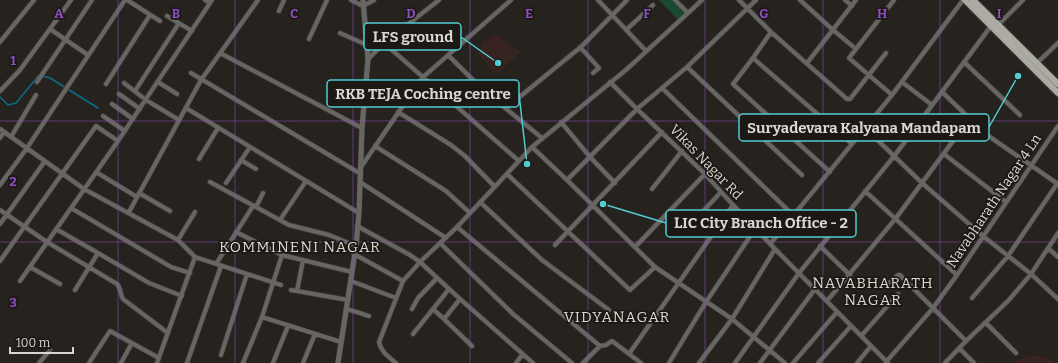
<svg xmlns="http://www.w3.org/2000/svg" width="1058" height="363" font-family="Bitter,serif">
	<rect width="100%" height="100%" fill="#26221d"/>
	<!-- education -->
	<path fill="#372421" d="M497,35L521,52L497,74L478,53L483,41Z
		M1028,356H1040L1051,360L1055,363H1013L1017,360Z"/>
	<!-- green -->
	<path fill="#1a4930" d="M659,0H675L688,13L679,21Z"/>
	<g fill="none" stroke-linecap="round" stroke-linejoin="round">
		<!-- stream -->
		<path stroke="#096e8b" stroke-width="1.5" d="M0,97L8,105L16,103L39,75L50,78L98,108"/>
		<!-- minor casing -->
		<g stroke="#433f3a" stroke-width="5.5">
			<path id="minor" d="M127,0L160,21
				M205,0L210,3
				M351,0L363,6L374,0
				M598,0L646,51
				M675,0L688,13L702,0
				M739,0L771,32L847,99H850L886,53
				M756,0L687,67L637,109L705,174L733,205L775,249L888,363
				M800,0L833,30L856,49L849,58L892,95
				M845,0L852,6
				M279,11L284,0
				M167,16L192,31
				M998,25L1023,0
				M50,29L88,55
				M626,30L653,5
				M366,31L384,43L519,161
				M771,32L753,58L733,84L830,172
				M340,33L367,45
				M309,39L327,0
				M0,42L34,0
				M580,47L599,68L593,73
				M856,49L894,0
				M220,53L362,128
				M448,55L482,89L542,138
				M753,58L852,144
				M368,59L384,43L439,0
				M964,62L1020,115
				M807,63L856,0
				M1037,63L1058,43
				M687,67L802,175
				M191,73L361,174
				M37,82L92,0
				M158,82L177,94
				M902,82L932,105
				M124,83L146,100L179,120
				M106,84L150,15
				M662,88L794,216
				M0,91L20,70L71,0
				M135,91L179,23
				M942,92L987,135L1058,184
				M119,94L140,109
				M112,104L133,119
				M186,108L359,213
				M506,108L582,46L627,0
				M398,112L451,145L465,156L495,187
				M103,116L125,131
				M561,122L590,157L615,183
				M865,128L922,183L983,236L1031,274L1058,299
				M0,129L84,189L178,240L195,257L281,285
				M11,137L36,95
				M0,138L4,132
				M375,146L446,191L470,213
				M532,147L627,69L688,13
				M944,154L1006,202
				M199,159L218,128
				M241,160L256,169
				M361,167L422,78L511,0
				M96,172L137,197
				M507,174L630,290L655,267
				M567,180L637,109L610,82
				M210,182L289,225L329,235L356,246
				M360,182L446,238
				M226,183L250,147
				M0,185L27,148L125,0
				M652,189L682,151
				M865,191L957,275
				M139,193L170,211
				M480,202L542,260L609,310
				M256,207L263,193
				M71,208L171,267L190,273
				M0,210L47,242L117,284C121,288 120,294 123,299L168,333
				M129,212L201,80L258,0
				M280,220L306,181
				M693,222L721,192
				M0,224L45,161
				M357,226L410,255L420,262L460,299L533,363
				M457,227L600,346L606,345L612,341L641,363
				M56,229L98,253
				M236,232L282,255L352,272
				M178,240L195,212
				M440,243L513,314L572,363
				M770,244L892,95L963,0
				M555,245L662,132
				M820,246L850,275
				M635,247L705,174
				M1048,248L1058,257
				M354,254L403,281
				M0,261L96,126L118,141
				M216,264L253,206
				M30,267L60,284
				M20,281L118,141L212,0
				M351,281L396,298
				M887,285L898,275H900L966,341
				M75,290L98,253L149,283L182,296
				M291,290L348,300
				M297,291L303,260
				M972,298L1008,256L1057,184
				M460,299L444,319L472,346
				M827,301L896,218L970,118
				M347,309L369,316
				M412,309L418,298L437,278
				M433,309L444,319
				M262,317L341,342
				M986,323L1016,353
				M413,334L449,289
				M861,336L898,294
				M959,348L974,363
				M629,354L733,205
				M221,355L247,274
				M886,362L933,308L957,275L1058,126
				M39,363L50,350
				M89,363L110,331L159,358
				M121,363L132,343
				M157,363L195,257
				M187,363L221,266
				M243,363L262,317L282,255
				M273,363L288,326
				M303,363L315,334
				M396,363C389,357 381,352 379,342L403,281L420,262L457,227L532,147L567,180L655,267L732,319L785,363
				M516,363L523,354
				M583,363L600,346
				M669,363L706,302L755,229
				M699,363L732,319L775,249
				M735,363L799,273L895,155L991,26
				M760,363L815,289
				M793,363L837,312
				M818,363L851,326
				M857,363L871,346
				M945,363L966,341L1008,301L1031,274L1058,233"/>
		</g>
		<!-- tertiary casing -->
		<g stroke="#433f3a" stroke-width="6">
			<path id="tertiary" d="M338,363L356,246L359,213L362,128L368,59L363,0"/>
		</g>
		<!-- primary casing -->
		<g stroke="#433f3a" stroke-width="8">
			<path id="primary" d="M965,0L1058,93
				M973,0L1058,84"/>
		</g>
		<!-- minor -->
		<use href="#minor" stroke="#676663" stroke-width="4"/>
		<!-- tertiary -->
		<use href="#tertiary" stroke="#676663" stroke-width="5"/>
		<!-- primary -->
		<use href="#primary" stroke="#abaaa3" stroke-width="6"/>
	</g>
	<!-- grid -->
	<path fill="none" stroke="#8e4ec3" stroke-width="1" stroke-opacity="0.55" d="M118,0V363M235,0V363M353,0V363M470,0V363M588,0V363M705,0V363M823,0V363M940,0V363M0,121H1058M0,242H1058"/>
	<g text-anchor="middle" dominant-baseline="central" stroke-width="3.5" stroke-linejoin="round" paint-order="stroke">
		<!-- street labels -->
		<g font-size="14" fill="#d9d7d3" stroke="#1c1914">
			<text transform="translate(706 162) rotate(46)">Vikas Nagar Rd</text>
			<text transform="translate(994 201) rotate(-56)">Navabharath Nagar 4 Ln</text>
		</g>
		<!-- neighbourhood labels -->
		<g font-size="15" letter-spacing="1" fill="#dcd7d1" stroke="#1c1914">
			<text x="300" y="247">KOMMINENI NAGAR</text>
			<text x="873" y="283">NAVABHARATH<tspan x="873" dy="17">NAGAR</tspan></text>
			<text x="617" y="317">VIDYANAGAR</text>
		</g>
	</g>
	<g font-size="13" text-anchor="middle" font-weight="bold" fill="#8e4ec3" stroke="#1c1914" stroke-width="3.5" stroke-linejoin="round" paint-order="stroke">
		<text x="59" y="18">A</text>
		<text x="176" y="18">B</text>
		<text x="294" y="18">C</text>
		<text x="411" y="18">D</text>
		<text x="529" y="18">E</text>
		<text x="647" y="18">F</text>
		<text x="764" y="18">G</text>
		<text x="882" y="18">H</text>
		<text x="999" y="18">I</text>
		<text x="13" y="65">1</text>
		<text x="13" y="186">2</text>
		<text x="13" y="307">3</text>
	</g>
	<!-- callouts -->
	<path fill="none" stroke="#51ccd3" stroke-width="1.5" d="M498 63L461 37M527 164L519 94M1018 76L989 127M603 204L666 223"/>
	<g fill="#51ccd3" stroke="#1c1914" stroke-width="1.5">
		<circle cx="498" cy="63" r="4"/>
		<circle cx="527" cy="164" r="4"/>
		<circle cx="1018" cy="76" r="4"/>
		<circle cx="603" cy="204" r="4"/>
	</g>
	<g fill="#1c1914" stroke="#51ccd3" stroke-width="1.5">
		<rect x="364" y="23" width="97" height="27" rx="4"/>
		<rect x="327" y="80" width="192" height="27" rx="4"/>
		<rect x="739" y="114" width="250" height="27" rx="4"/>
		<rect x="666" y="210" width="190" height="27" rx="4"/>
	</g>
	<g font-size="15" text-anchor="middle" font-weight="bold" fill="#d9d7d3">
		<text x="413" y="42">LFS ground</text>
		<text x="423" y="99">RKB TEJA Coching centre</text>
		<text x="864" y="133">Suryadevara Kalyana Mandapam</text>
		<text x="761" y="228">LIC City Branch Office - 2</text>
	</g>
	<!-- scale -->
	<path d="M10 347v6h63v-6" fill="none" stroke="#d9d7d3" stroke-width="2"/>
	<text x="16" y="347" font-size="12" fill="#d9d7d3" stroke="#1c1914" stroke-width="3" paint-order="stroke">100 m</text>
</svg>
